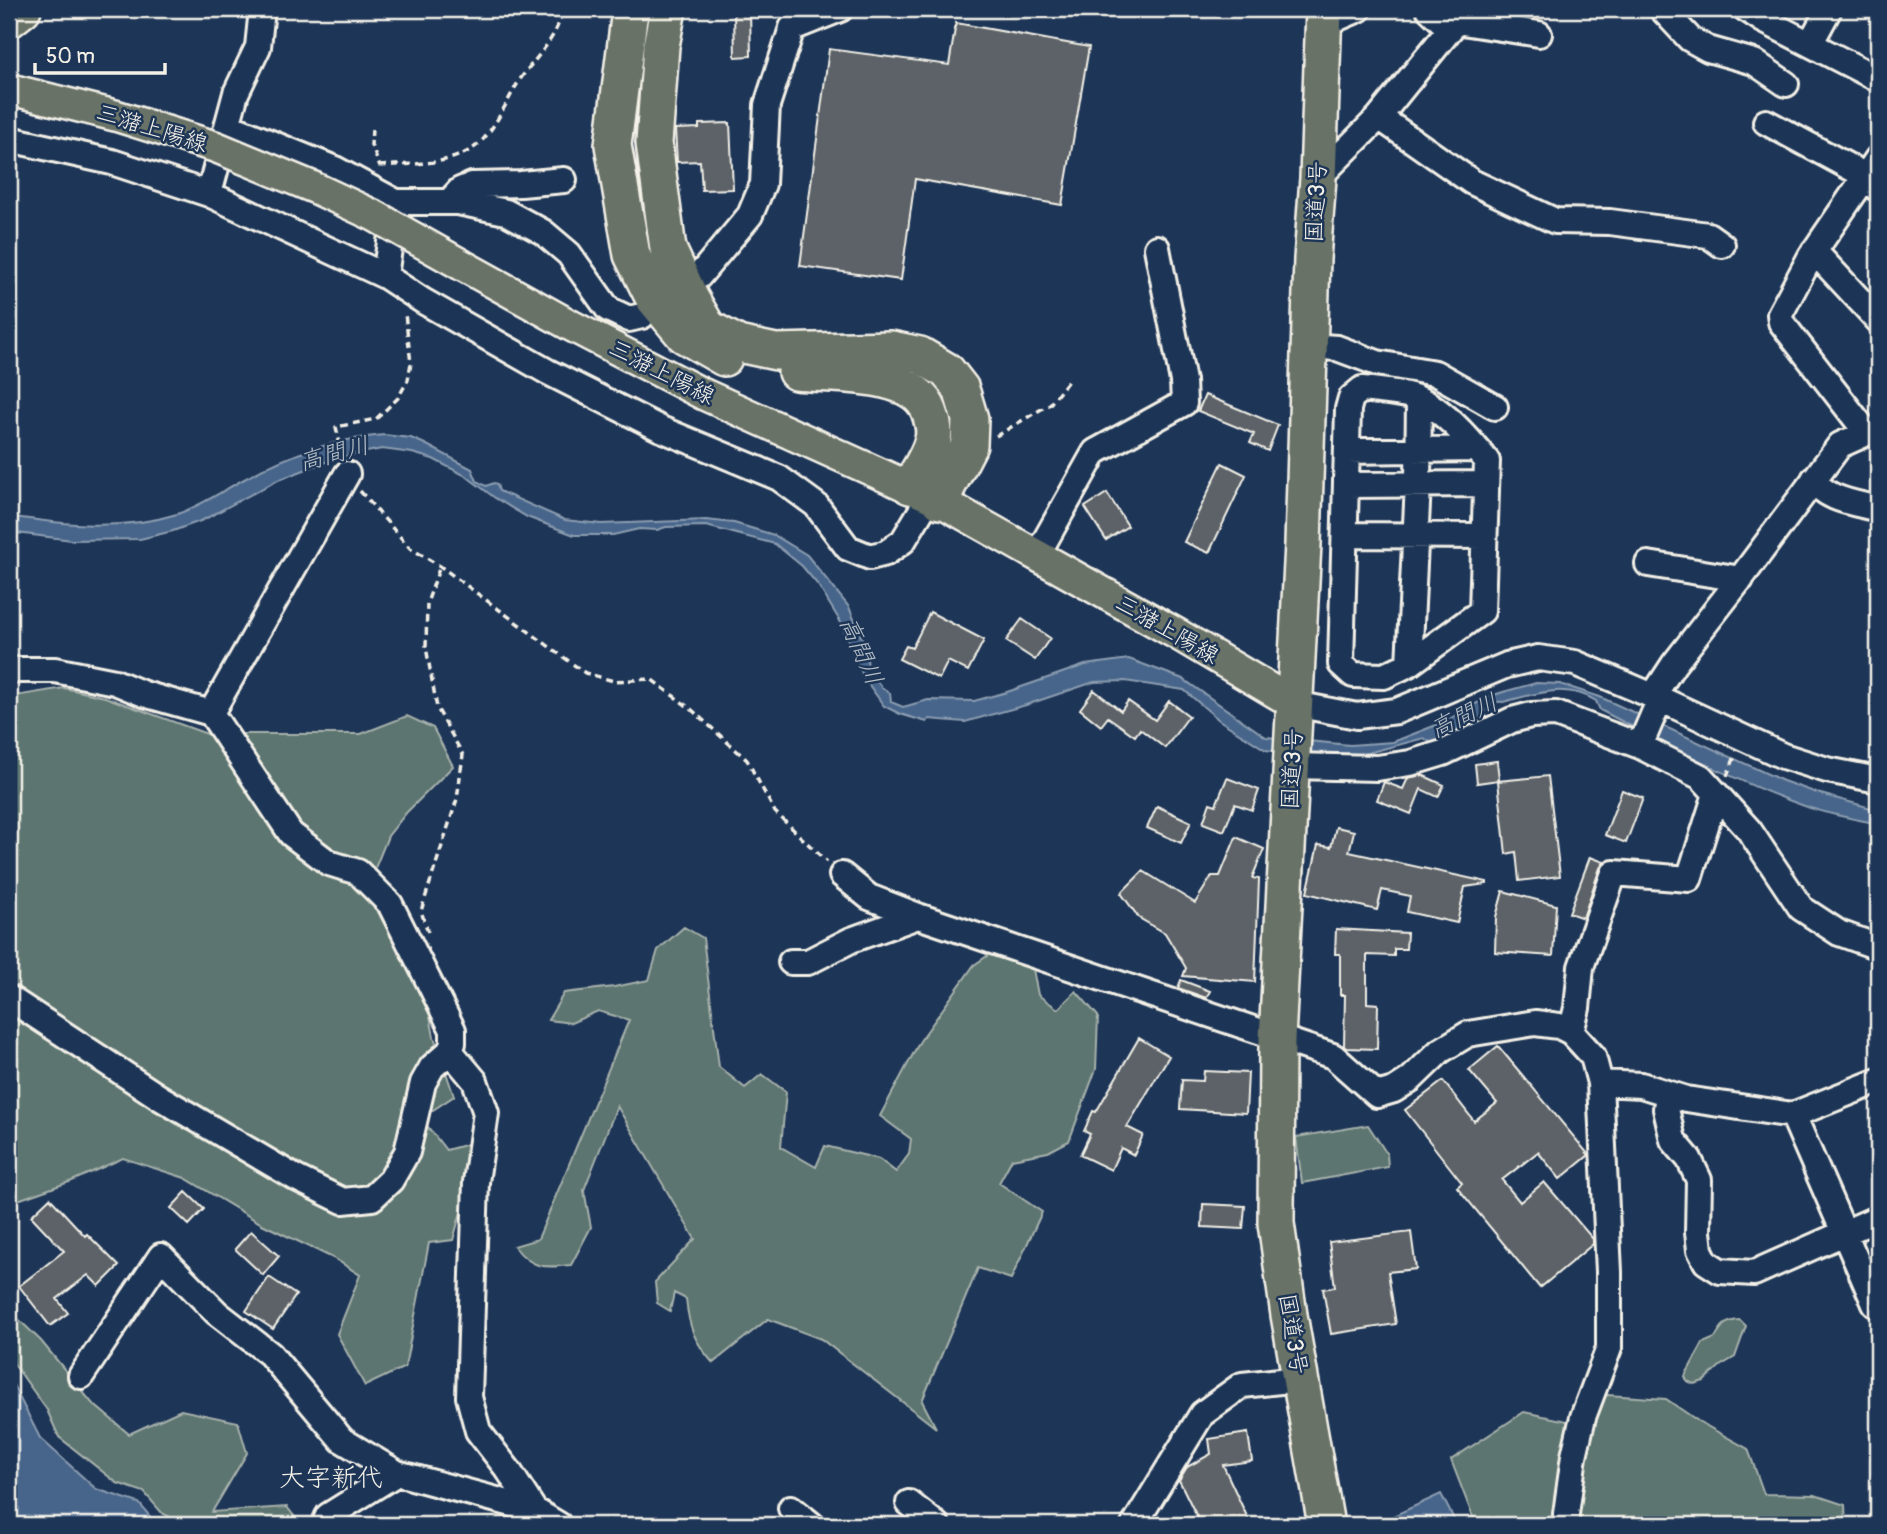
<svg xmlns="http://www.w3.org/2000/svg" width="1887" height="1534" font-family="Pangolin,'Klee One',sans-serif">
	<rect width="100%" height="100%" fill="#1d3557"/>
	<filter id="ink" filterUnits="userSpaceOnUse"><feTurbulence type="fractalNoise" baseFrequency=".0143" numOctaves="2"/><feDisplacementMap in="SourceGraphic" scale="14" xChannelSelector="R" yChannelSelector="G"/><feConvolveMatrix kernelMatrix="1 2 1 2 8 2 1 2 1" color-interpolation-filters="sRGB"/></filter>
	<g filter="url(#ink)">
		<!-- green -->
		<path fill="#5b7470" stroke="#a8b2ac" stroke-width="2" d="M64,688L105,697L207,734H361L407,716L433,728L453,766L407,812L388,836L375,868L385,905L428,1006L434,1037L454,1096L421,1118L446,1150L476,1142L464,1201L453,1240L429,1243L405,1367L365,1386L337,1334L360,1275L335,1259L262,1224L185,1178L123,1158L72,1181L9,1203V697Z
			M684,927L703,938L719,1067L745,1088L762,1074L786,1092L781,1147L816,1167L825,1146L879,1159L896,1172L909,1154L911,1139L880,1116L920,1041L974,965L990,954L1033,969L1038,995L1058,1009L1076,991L1098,1016L1096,1069L1069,1141L1048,1152L1012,1159L999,1183L1042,1212L1011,1279L978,1268L922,1401L936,1428L821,1339L768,1319L713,1363C694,1341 689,1328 686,1299L674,1293L670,1311L657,1303L655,1282L695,1239L617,1106L584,1190L591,1227L571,1265C543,1268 532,1269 514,1246L538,1239L629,1020L598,1011L571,1023L548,1020L564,993L614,987L649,980L658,950Z
			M1368,1125L1387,1154L1388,1167L1302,1183L1296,1137Z
			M9,1310L41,1341L92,1403L129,1434L181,1410L238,1422L247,1453L212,1512L287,1507L301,1525H185L162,1513L144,1492L117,1483L59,1437L47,1410L14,1364L9,1343Z
			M1740,1320L1746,1326L1735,1357L1720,1366L1704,1381L1694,1384L1687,1381L1685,1376L1703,1343L1715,1338C1722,1325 1725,1321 1740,1320Z
			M1607,1395L1666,1399L1698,1421L1748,1449L1764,1494L1815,1495L1845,1505L1846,1525H1476L1451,1460L1524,1412L1567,1421Z"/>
		<!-- water -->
		<path fill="#46658b" stroke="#8c9db0" stroke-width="2" d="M384,435L411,438L425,444L472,469L477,481L486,486L494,483L497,484L499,491L565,520L601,524L706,520L734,523L774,535L807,555L849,607L866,648L868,668L882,688L890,693L891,702L903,707L928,700L974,701L1007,692L1085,665L1129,659L1183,679L1266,737L1350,745L1393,742L1444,722L1488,697L1503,692L1536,683L1560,684L1600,697L1783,781L1817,793L1878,810V824C1855,819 1832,815 1810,808C1737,783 1668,745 1600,710L1596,701C1566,682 1535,694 1503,702C1488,700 1487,713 1476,720C1469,726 1458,729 1450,733L1447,739L1434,745L1424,738L1364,754L1357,760L1318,758L1266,750L1219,720L1184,690L1125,681L1094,682L1026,705L965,722L929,719L927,722L900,714L884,706L864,678L840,621L818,585L802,566L775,544L706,526L666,527L657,530L639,529L613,535H574L527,517L495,498L466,476L433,459L412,453L382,449L336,458L278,480L203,520L173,531L140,539L72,540L9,532V516C65,525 122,531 177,514C202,506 225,489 248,477C291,453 336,439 384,435Z
			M9,1377L40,1438L96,1489L139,1503L157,1525H20L9,1520Z
			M1441,1494L1457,1525H1388L1393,1516Z"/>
		<!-- building -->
		<path fill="#5b6267" stroke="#f4f1e8" stroke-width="2" d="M750,11L751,56L735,57L734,12Z
			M956,23L1089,47L1062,205L915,179L901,280L800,266L829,49L949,65Z
			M730,123L733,189L702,190L700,161L677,162L675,129L699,128V124Z
			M1205,395L1278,425L1268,451L1250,443L1254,434L1198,411Z
			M1222,463L1246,475L1209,553L1184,542Z
			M1107,493L1128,526L1106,540L1085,507Z
			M930,612L984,640L968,671L948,661L939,679L899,659L906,646L912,648Z
			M1022,619L1050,638L1035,660L1006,641Z
			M1094,690L1121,711L1128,701L1155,720L1169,701L1189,716L1165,748L1140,729L1135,736L1108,717L1101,726L1080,709Z
			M1497,761L1499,780L1477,783L1475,764Z
			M1422,775L1444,785L1438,797L1421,789L1411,814L1377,800L1384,782L1403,789L1408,778Z
			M1548,776L1560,876L1519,881L1516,852L1506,854L1498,781Z
			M1227,778L1259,790L1252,810L1235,804L1224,831L1203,823L1210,803L1216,805Z
			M1622,790L1643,798L1626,843L1605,835Z
			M1157,806L1191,822L1181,843L1147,828Z
			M1336,827L1354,831L1349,852L1487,882V884L1465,887L1457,923L1407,912L1410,896L1382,890L1377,910L1307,893L1318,845L1331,847Z
			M1236,837L1264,849L1252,878L1259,879L1255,982L1183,976L1186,968L1165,933L1139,918L1121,893L1143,871L1195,903L1212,876H1220Z
			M1590,857L1604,862L1600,868L1583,918L1569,913Z
			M1503,891L1556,905L1553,956L1495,952L1496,917Z
			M1336,929L1407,933L1406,949H1394V956L1367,955V1003L1378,1004L1377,1049L1346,1048L1344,1046L1345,995H1340V954H1335Z
			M1181,980L1210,991L1206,998L1178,988Z
			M1139,1038L1169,1056L1127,1127L1143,1135L1134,1155L1121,1148L1111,1170L1080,1155L1090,1134L1084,1131L1093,1111L1096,1112Z
			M1498,1046L1589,1155L1560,1179L1538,1152L1502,1180L1520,1202L1544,1182L1593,1239V1244L1540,1288L1457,1187L1462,1183L1405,1110L1443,1081L1474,1121L1497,1103L1469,1070Z
			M1204,1071L1248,1073L1246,1113L1180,1109L1182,1080L1203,1081Z
			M186,1192L204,1209L189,1225L171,1208Z
			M50,1198L85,1236L87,1234L119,1266L99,1286L88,1275L57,1299L68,1313L50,1326L19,1286L64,1251L31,1216Z
			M1203,1204L1245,1206L1243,1229L1202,1227Z
			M251,1231L279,1256L263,1275L235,1249Z
			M1411,1232L1416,1269L1388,1272L1396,1324L1331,1334L1323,1289L1335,1287L1329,1242Z
			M269,1277L296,1295L273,1329L246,1311Z
			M1248,1433L1252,1461L1223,1465L1251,1525H1201L1179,1480L1187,1467L1211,1454L1209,1439Z"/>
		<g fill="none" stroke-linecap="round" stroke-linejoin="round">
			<!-- minor casing -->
			<g stroke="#f4f1e8" stroke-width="30">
				<path id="minor" d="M1429,9L1450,29
					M1662,9L1690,39L1708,49L1754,62L1786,84
					M1746,9L1763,20L1878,79
					M1456,21L1539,34
					M1324,24L1359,9
					M1810,44L1829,9
					M1379,117L1472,182L1555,221L1610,222L1708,235L1722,245
					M1766,122L1866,176L1878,189
					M229,126L335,169L396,202H458L506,212L543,232L569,254L608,309L629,319L642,316
					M9,139L112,162L209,194L385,276L423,301L548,372L661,429L779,478L816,505L848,548L870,557L886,553L903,541L930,496
					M1318,178L1379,117L1460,17L1473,9
					M209,194L236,93L258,47L262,9
					M449,202L460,190L472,185L521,184L564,180
					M1814,251L1878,320
					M385,276L395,208
					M699,276L750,215L763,184L767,105L792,28L840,9
					M1309,346L1337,348L1377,363L1435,373L1495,407
					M1362,389C1378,391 1396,392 1411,396C1439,404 1469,439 1487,461L1482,611L1409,664L1384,676L1353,675L1341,664L1348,409L1351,398Z
					M1867,433L1781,322L1780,314L1811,256L1878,158
					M1347,451L1477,449
					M1814,479C1824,500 1857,503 1878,509
					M1346,485L1486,484
					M1345,535L1484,536
					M1037,555L1095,452L1184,403L1183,381L1157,248
					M1648,564L1741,579
					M1409,664L1418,484L1419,400
					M9,670H55L115,682L144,694L211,713L291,834L329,863L358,872L390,904L453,1030V1043L450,1051L432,1067L423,1083L407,1152L391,1180L372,1198L343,1201L296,1178L159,1097L9,998
					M1653,696L1674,664L1738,582L1840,445L1878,428
					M1295,704L1357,716L1397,711L1507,665L1538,658L1575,663L1660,699L1783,756L1827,770L1878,780
					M211,713L347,474
					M1640,746L1660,699
					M1292,766L1377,768L1410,763L1443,753L1512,720L1531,715L1556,714L1640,746L1701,777L1749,830L1801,908L1839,933L1878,947
					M842,875L869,897L918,916
					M791,962H808L851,940L918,916L1333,1056L1377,1095L1394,1090L1411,1079L1440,1051L1468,1034L1535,1023L1559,1026L1571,1032L1593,1056L1600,1083L1609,1272V1348L1583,1417L1574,1456L1566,1514V1525
					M1571,1032L1577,1008L1581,967L1614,873L1689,879L1716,794
					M450,1051L475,1081L486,1113L476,1182L469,1397L478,1431L509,1471L534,1510L559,1525
					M1600,1083L1641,1085L1686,1099L1793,1115L1878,1081
					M1668,1094L1666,1109L1673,1140L1689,1159L1699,1180L1698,1232L1700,1250L1706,1262L1720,1271L1754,1273L1878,1218
					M1793,1115L1875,1304
					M81,1376L161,1256L217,1313L270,1354L342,1440L397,1473L534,1510
					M909,1503L937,1525
					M791,1508L812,1525
					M324,1525L328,1516L397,1473
					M1134,1525L1202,1414L1242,1385L1300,1379"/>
			</g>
			<!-- major casing -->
			<g stroke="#f4f1e8" stroke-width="35">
				<path id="major" d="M462,265L570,325L703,394L940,501L1177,634L1295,704"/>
			</g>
			<!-- highway casing -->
			<g stroke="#f4f1e8" stroke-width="40">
				<path id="highway" d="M632,9L629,18L613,145L632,255L654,299L684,335L724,358
					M668,9L661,46L654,143L668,249L691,299L708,328L738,344L776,352L891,349L920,355L947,371L961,389L970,419L969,445L940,501
					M1324,9L1318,178L1312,259L1303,544L1277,1039L1276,1223L1289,1315L1326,1525
					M9,20L23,9
					M796,372C834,376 914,370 929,411C933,422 936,432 932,443C928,458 917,473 910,486"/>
			</g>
			<!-- path -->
			<path stroke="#f4f1e8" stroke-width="3.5" stroke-dasharray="7 5" stroke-linecap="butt" d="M372,129L371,145L380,167
				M380,166C415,163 462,167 486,136C499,120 508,99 519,81C533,60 553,43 560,19
				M996,436L1050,404L1068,381
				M343,457L336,427L376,419L398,398L408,380L411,363L405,314
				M360,491L410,548L440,566L585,673L614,681L651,679L691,709L747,760L775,812L827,862
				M1727,776L1736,754
				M428,932L421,911L457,799L463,755L437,708L426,647L427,603L440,566"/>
			<!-- minor -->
			<use href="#minor" stroke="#1d3557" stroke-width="24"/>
			<!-- major -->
			<use href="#major" stroke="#697266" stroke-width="30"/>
			<!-- highway -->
			<use href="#highway" stroke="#697266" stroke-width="35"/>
			<!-- major-bridge casing -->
			<g stroke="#f4f1e8" stroke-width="35" stroke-linecap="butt">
				<path id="major-bridge" d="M9,89L117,116L216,147L315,188L375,216L462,265"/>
			</g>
			<!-- major-bridge -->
			<use href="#major-bridge" stroke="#697266" stroke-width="30"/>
		</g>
	</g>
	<g text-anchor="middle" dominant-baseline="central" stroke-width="5" stroke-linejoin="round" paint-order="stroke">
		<!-- street labels -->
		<g font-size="23" fill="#f4f1e8" stroke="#1d3557">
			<text transform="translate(152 128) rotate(17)">三潴上陽線</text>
			<text transform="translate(1316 202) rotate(-87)">国道3号</text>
			<text transform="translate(662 372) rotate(27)">三潴上陽線</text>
			<text transform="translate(1167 629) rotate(30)">三潴上陽線</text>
			<text transform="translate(1292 769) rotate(-87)">国道3号</text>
			<text transform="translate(1293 1334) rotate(81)">国道3号</text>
		</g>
		<!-- water labels -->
		<g font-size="24" font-style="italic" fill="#b7c0c7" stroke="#1d3557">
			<text transform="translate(334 454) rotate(-15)">高間川</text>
			<text transform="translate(861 651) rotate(66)">高間川</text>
			<text transform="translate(1464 716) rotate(-25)">高間川</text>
		</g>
		<!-- quarter labels -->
		<g font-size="26" fill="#f4f1e8" stroke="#1d3557">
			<text x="331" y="1478">大字新代</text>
		</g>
	</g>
	<!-- margin -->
	<rect width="1887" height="1534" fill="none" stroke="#1d3557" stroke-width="35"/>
	<rect x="18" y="18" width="1852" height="1499" fill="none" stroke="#f4f1e8" stroke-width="2.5" filter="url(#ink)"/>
	<!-- scale -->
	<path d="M35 63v10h130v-10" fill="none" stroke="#f4f1e8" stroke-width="3.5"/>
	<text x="46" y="63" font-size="21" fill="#f4f1e8" stroke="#1d3557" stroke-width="5" paint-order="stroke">50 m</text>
</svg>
